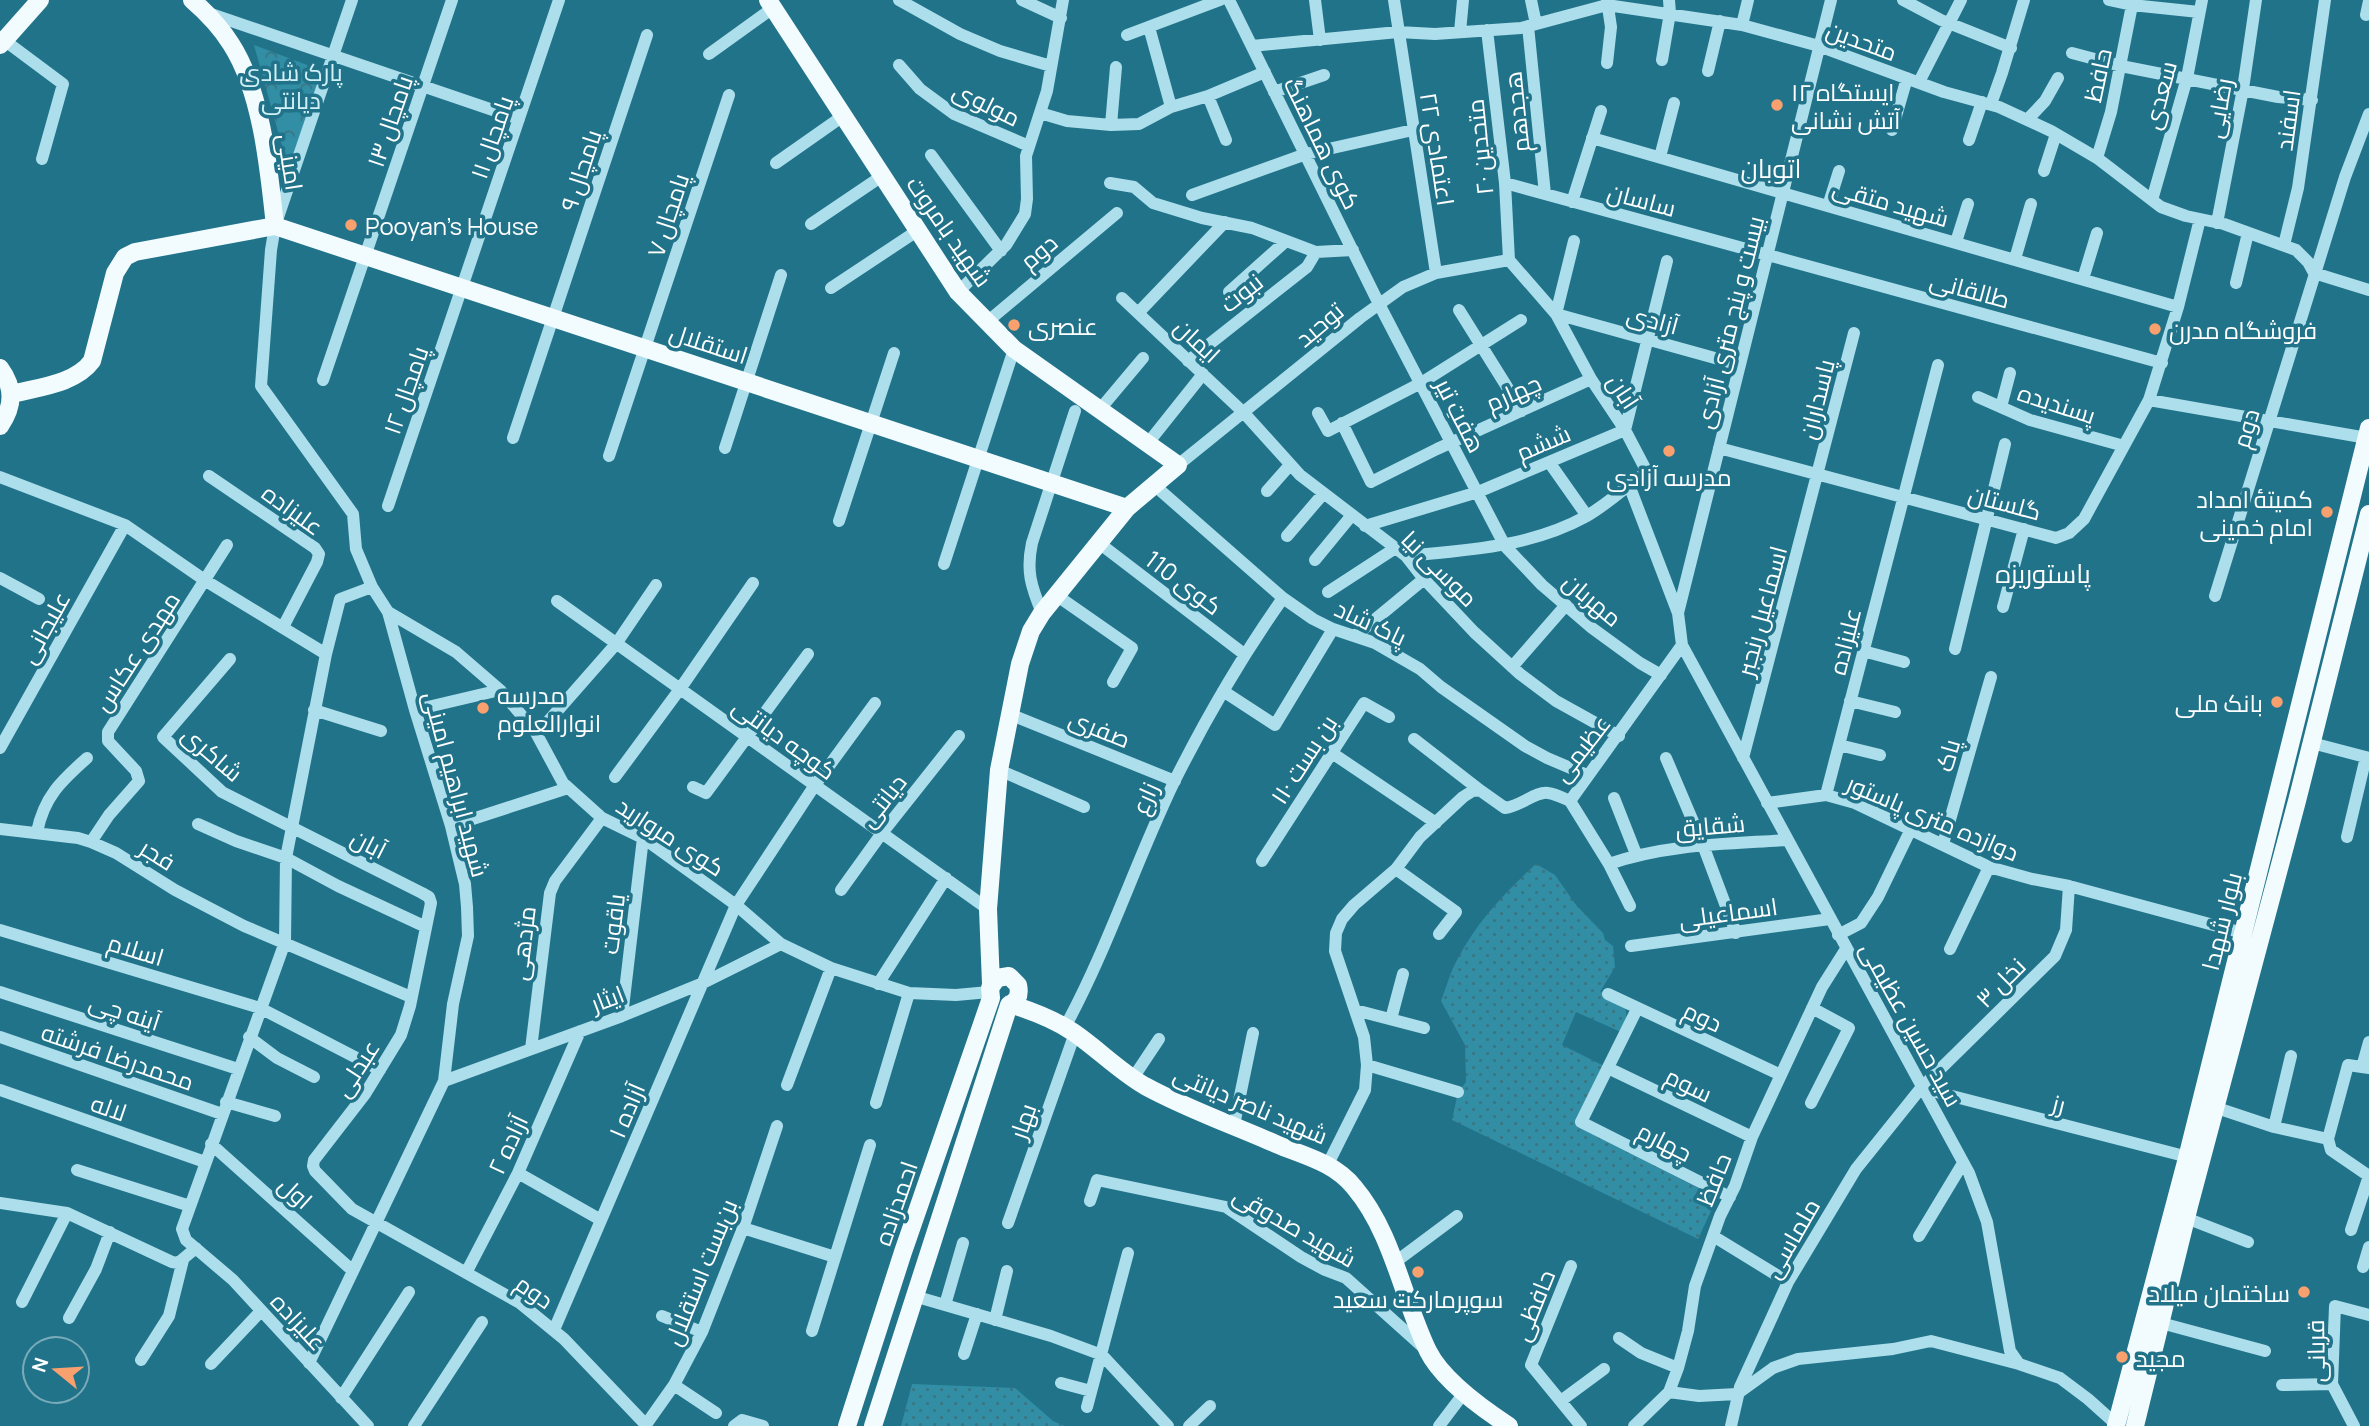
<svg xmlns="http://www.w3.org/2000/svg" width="2369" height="1426" font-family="Manrope,Cairo,sans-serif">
	<defs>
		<pattern id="grass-dots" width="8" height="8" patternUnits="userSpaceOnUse" patternTransform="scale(1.75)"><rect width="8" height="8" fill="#318ea5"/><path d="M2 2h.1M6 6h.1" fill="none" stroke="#3c7481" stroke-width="1.8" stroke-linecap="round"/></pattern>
		<pattern id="park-crowns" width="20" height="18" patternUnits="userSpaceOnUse" patternTransform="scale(1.75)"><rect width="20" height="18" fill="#318ea5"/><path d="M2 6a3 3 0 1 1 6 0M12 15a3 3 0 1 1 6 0" fill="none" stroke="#3c7481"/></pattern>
	</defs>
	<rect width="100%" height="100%" fill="#21738a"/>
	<!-- grass -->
	<path fill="url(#grass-dots)" d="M1536,864L1555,875L1576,905L1603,933L1605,940L1613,946L1615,967L1600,992C1624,997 1633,1010 1621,1032L1576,1012L1562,1045L1606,1067L1577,1125L1717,1198L1698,1239L1452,1120L1458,1092L1466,1082L1465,1045L1441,1001C1446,988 1450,973 1457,960C1476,923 1505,892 1536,864Z
		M912,1384L1015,1388L1053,1421L1065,1426H901Z"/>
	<!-- park -->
	<path fill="url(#park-crowns)" d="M254,45L323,71L289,171Z"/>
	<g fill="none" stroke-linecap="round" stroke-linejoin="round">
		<!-- minor -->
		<path stroke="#addeeb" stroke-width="12" d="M899,0L960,34L1000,51L1051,66
			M1022,0L1061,18
			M1229,0L1379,304L1505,546L1542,585L1592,628L1640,663L1661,675
			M1315,0L1320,40
			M1394,0L1436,273
			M1531,0L1536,24
			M1607,0L1611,27L1607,63
			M1903,0L1941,20L2011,48
			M2109,0L2132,5L2199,12
			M208,13L519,119
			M2366,15L2369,1
			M1742,25L1748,0
			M1528,26L1545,194
			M1149,27L1171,107
			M1487,30L1505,183L1509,260
			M1460,32L1463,0
			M1127,35L1220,0
			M0,37L63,84L42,159
			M1252,46L1398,32L1435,34L1521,28L1607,5L1742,25L1819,46L1944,92L1999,107L2051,131L2097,158L2161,207L2186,216L2224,224L2296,250L2308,262L2314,273L2369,290
			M2072,53L2121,66L2278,97L2312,100
			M709,54L773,8
			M1662,60L1670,13L1669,0
			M899,65L920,89L954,114L1029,146
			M1708,71L1720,21
			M1919,82L1961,0
			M1274,92L1324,75
			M1208,96L1226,140
			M1991,104L2002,73L2024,0
			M1040,113L1067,121L1111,125L1139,124L1171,107L1208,96L1265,72
			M2027,120L2045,101L2058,78
			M1111,125L1116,67
			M1892,130L1907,78
			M1592,138L2178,307
			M1969,140L1982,102
			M931,155L1001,251
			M1660,157L1674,103
			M2097,158L2111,112L2133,0
			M776,163L843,116
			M2044,171L2056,134
			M1110,183L1134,187L1153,203L1202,218L1252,228L1316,252L1353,250
			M1505,183L2162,363
			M1192,195L1306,154L1413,130
			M2152,200L2187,78L2202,0
			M1572,202L1601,111
			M1828,206L1839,171
			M2217,223L2243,89L2256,0
			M811,224L882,176
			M1956,242L1968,204
			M2284,245L2298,188L2325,0
			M2015,259L2031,204
			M2083,279L2097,233
			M2236,283L2248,233
			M831,288L917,231
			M958,292L1006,245L1025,214L1027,199L1026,156L1047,91L1063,0
			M1229,292L1286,241
			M1122,298L1244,413L1300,475L1406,556L1424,579L1474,632L1520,674L1556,701L1619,736
			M1459,310L1522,411
			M1138,313L1225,222
			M1556,314L1740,365
			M1556,314L1574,241
			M987,322L1117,213
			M1188,361L1307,267L1316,252
			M323,380L452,0
			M1978,397L2030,420L2124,446
			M2149,400L2367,438
			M2001,407L2010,373
			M1101,408L1143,358
			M1318,413L1328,431L1421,383L1521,320
			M1342,423L1371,482L1437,449L1591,379
			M513,438L647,35
			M1148,443L1203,374
			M725,448L781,275
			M1719,448L2056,538L2069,533L2084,519L2149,400L2178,307L2200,219
			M609,456L729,95
			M1549,462L1587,516
			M1178,465L1360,318L1403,287L1436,273L1509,260
			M209,476L315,548L319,554L317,562L283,627
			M0,477L125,525L206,581L326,654
			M1154,485L1283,598L1313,619L1333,629L1375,643L1420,669L1441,687L1525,746L1547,758L1587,775
			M1629,485L1678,613L1682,645L1969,1173L1987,1222L2010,1351L2019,1364
			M1267,491L1290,465
			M388,506L559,0
			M839,521L894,353
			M1365,526L1478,492L1625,430L1667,261
			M1287,536L1323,494
			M1099,543L1244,654
			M1406,556C1468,550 1530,547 1585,517C1607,505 1626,486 1647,472L1625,430L1591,379L1556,314L1509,260
			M1315,560L1352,515
			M944,564L1014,349
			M0,578L39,599
			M1328,592L1394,549
			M1056,595L1132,648L1113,682
			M2215,596L2345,177L2369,114
			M557,601L988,909
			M2003,607L2024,529
			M388,612L456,652L500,690L535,731L563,783L602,818L643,838L736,905L781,944L831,968L909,993L956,995L989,992
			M1042,613C1031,586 1026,571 1032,543L1075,411
			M1678,613L1831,0
			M1355,636L1424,579
			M1955,649L2005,444
			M1863,651L1904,662
			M230,659L163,737L222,792L422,893L429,897L431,903L410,1006L401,1035L365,1094L314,1160L313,1166L315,1171L352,1209L520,1303L564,1339L647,1426
			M1512,667L1566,605
			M1223,691L1275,725L1333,629
			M1850,701L1895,712
			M314,710L381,731
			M415,710L500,690
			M1009,714L1175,781
			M537,734L616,644L656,585
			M1414,739L1481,791
			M2312,743L2369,758
			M1839,745L1880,755
			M0,748L125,525
			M1332,753L1436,823
			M1666,758L1703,845L1736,933
			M1743,758L1854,333
			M999,770L1084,807
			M615,777L680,689L753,583
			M693,787L706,793L808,654
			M1826,795L1938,365
			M1614,798L1636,854
			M1570,801L1682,645
			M1570,801L1609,864L1630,906
			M1767,803L1826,795L1855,803L1989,867L2032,879L2069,886L2243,933
			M198,824L236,841L286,858L338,886L426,927
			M451,826L568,788
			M0,829L78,838L91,842L116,853L175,890L244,926L411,997
			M37,832C44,797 61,781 87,758
			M2347,837L2366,757
			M91,842L109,815L139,781L136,771L108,741V732L227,545
			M1943,844L1991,677
			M1262,861L1364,703L1389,717
			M1609,864C1666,844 1728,844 1787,840
			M1396,869L1456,912L1439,934
			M841,890L882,833L959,736
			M0,930L260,1008L380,1070
			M1838,935L1861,923L1878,897L1911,829
			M1631,946L1830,919
			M1950,949L1989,867
			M878,984L946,878
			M0,992L238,1069
			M1608,994L1781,1075
			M1637,1009L1581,1122L1730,1197
			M1355,1010L1424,1028
			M622,1016L643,838
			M1391,1019L1403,974
			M1065,1027C1108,948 1135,863 1174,782C1206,718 1242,656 1283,598
			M0,1037L222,1114
			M249,1037L277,1058L314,1077
			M531,1049L550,893L555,881L602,818
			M1367,1065L1458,1092
			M2362,1067L2369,1042
			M1608,1068L1752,1137
			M2369,1068L2348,1065L2328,1139L2331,1150L2369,1176
			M1133,1078L1159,1039
			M444,1081L622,1016L703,983L781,944
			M787,1085L831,968
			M1921,1088L2188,1157
			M0,1090L205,1162
			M226,1102L275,1116
			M876,1103L909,993
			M1811,1103L1849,1028L1812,1008
			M2217,1108L2274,1127L2328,1139
			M1234,1125L1253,1033
			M2274,1127L2291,1056
			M211,1144L353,1271
			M1328,1164L1365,1090L1367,1065L1364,1037L1335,951L1336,933L1342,919L1354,905L1396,869L1420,837L1463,797L1474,790L1481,791L1505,808C1521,806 1536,791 1548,793C1556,794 1563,798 1570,801
			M77,1170L190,1206
			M518,1173L601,1220
			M1090,1201L1097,1180L1226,1207L1301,1257L1325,1270L1346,1278L1424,1348
			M0,1203L67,1213L172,1262L178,1263L196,1248
			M2186,1218L2248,1242
			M1008,1223L1075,1033
			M743,1228L835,1257
			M2351,1230L2369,1176
			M1713,1236L1788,1282
			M1919,1236L1963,1163
			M1394,1263L1457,1216
			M1571,1266L1531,1365L1581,1426
			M2363,1267L2369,1247
			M466,1273L518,1173L580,1031
			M914,1296L1051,1336L1102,1355L1168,1426
			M22,1302L67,1213
			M945,1305L963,1243
			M662,1316L702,1332
			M69,1318L96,1269L110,1232
			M995,1320L1007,1271
			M2161,1323L2265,1351
			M554,1330L736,905L815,785L875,703
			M812,1331L870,1145
			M1619,1338L1641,1353L1678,1368
			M964,1354L977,1314
			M141,1360L169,1316L183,1260
			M309,1363L444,1081L453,1004L468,936L467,907L465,884L451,826L415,710L388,612L372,587L356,549L353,514L261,386L271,250L275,226L352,0
			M211,1364L261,1311
			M1061,1383L1091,1391
			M674,1385L716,1413
			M2282,1385L2332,1384
			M1669,1392L1699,1396L1737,1394L1773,1368L1798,1359L1893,1349L1931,1341L2019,1364L2060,1378L2088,1399L2117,1425
			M341,1398L409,1292
			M1562,1400L1604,1369
			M1087,1407L1128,1253
			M368,1426L233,1280L186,1240L182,1229L285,942L286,858L326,654L340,599L372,587
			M414,1426L482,1322
			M645,1426L674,1385L702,1332L743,1228L777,1126
			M734,1426L742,1420L763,1426
			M1189,1426L1210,1406
			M1439,1426L1464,1393
			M1634,1426L1669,1392L1678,1368L1688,1331L1695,1286L1720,1216L1735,1186L1752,1137L1822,987L1846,949
			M1731,1426L1740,1387L1788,1282L1856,1169L1921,1088L2055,956L2066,930L2069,886
			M2354,1426L2332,1384L2335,1306L2369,1315"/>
		<!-- major -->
		<path stroke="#f2fbfe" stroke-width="18" d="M192,0C207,13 221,28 231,44C262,92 269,170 275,226
			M768,0L958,292L1014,349L1178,465L1127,508L1042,613L1031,631L1020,664L999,770L988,909L991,984
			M0,45L40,0
			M0,368C14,387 14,406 0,426
			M12,394C39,387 75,384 92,361L115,273L125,257L135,252L275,226L1127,508
			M1010,1004C1032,1011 1054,1019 1073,1032C1098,1049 1119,1071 1145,1086C1187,1109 1233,1125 1276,1144C1304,1156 1334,1162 1354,1187C1393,1233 1402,1297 1428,1351C1442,1379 1483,1409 1509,1426
			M847,1426L903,1252L991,998L990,988L997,978L1009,976L1018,985C1020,994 1018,1001 1009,1005L873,1426
			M2116,1426L2186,1162L2369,428
			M2135,1426L2189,1206L2297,801L2369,514"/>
	</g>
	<!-- markers -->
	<g fill="#f8a06e" stroke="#21738a" stroke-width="2.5">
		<circle cx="1777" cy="105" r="7"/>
		<circle cx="351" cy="225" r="7"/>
		<circle cx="1014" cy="325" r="7"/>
		<circle cx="2155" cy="329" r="7"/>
		<circle cx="1669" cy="451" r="7"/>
		<circle cx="2327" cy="512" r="7"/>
		<circle cx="2277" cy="702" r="7"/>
		<circle cx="483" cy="708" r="7"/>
		<circle cx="1418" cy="1272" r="7"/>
		<circle cx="2304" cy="1292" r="7"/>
		<circle cx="2122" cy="1357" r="7"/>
	</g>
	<g text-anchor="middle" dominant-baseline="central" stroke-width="7" stroke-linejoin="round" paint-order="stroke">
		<!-- street labels -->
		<g font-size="24" fill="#fff" stroke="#21738a">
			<text transform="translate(1862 40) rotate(20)">متحدین</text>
			<text transform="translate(2097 75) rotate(-78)">حافظ</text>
			<text transform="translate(2159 95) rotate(-75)">سعدی</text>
			<text transform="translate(987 103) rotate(26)">مولوی</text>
			<text transform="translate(2218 108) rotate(-80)">رضایی</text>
			<text transform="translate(1516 112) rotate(-96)">هجدهم</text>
			<text transform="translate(2287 120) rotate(-82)">اسفند</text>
			<text transform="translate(389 121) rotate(-71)">پامچال ۱۳</text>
			<text transform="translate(491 137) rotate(-71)">پامچال ۱۱</text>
			<text transform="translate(1323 143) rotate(64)">کوی هماهنگ</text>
			<text transform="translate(1479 147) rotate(-96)">متحدین ۲۰</text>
			<text transform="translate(1438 149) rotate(81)">اعتمادی ۲۲</text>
			<text transform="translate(291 162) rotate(81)">امینی</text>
			<text transform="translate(580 170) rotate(-72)">پامچال ۹</text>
			<text transform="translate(1642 199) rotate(15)">ساسان</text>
			<text transform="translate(1891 202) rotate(16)">شهید متقی</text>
			<text transform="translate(667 215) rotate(-72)">پامچال ۷</text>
			<text transform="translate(950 231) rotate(55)">شهید بامروت</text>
			<text transform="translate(1038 251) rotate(-40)">دوم</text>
			<text transform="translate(1970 289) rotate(15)">طالقانی</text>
			<text transform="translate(1241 292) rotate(-38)">نبوت</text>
			<text transform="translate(1653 319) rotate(15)">آزادی</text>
			<text transform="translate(1729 322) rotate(-76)">بیست و پنج متری آزادی</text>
			<text transform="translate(1319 324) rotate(-40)">توحید</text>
			<text transform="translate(1198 340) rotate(43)">ایمان</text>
			<text transform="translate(709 343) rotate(18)">استقلال</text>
			<text transform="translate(405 390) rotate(-71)">پامچال ۱۲</text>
			<text transform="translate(1624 391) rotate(57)">آبان</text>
			<text transform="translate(1513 392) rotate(-24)">چهارم</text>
			<text transform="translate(1816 399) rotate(-76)">پاسداران</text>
			<text transform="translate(2057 403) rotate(18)">پسندیده</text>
			<text transform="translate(1461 415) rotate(63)">هفتِ تیر</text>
			<text transform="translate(2245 428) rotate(-73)">دوم</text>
			<text transform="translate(1543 442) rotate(-23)">ششم</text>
			<text transform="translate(2005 502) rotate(15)">گلستان</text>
			<text transform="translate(293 509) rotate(36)">علیزاده</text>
			<text transform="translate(1440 568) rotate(45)">موسی نیا</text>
			<text transform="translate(1184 582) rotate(37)">کوی 110</text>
			<text transform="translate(1593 599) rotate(40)">مهربان</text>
			<text transform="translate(1761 611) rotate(-75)">اسماعیل رنجبر</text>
			<text transform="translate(1371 622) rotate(25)">پاک شاد</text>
			<text transform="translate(44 627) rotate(-61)">علیجانی</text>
			<text transform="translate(1844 641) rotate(-76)">علیزاده</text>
			<text transform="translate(136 651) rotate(-57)">مهدی عکاس</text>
			<text transform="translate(1100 728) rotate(22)">صفری</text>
			<text transform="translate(785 738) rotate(36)">کوچه دیانتی</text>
			<text transform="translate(1581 748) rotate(-52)">عظیمی</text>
			<text transform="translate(213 753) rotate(41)">شاکری</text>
			<text transform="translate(1947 755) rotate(-74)">پاک</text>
			<text transform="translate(1303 759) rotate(-57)">بن بست ۱۱۰</text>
			<text transform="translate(457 784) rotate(75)">شهید ابراهیم امینی</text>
			<text transform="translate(1144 798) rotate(-66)">زارع</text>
			<text transform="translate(882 800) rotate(-52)">دیانتی</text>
			<text transform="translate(1933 817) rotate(23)">دوازده متری پاستور</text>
			<text transform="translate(1710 825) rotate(-5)">شقایق</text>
			<text transform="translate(671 836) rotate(33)">کوی مروارید</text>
			<text transform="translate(369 843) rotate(27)">آبان</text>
			<text transform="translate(158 854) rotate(32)">فجر</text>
			<text transform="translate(1728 912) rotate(-8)">اسماعیلی</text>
			<text transform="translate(2221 921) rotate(-76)">بلوار شهدا</text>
			<text transform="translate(612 924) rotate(-83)">یاقوت</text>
			<text transform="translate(522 943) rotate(-83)">مژدهی</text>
			<text transform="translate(136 949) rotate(17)">اسلام</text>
			<text transform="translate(2000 982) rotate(-45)">نخل ۳</text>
			<text transform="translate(607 998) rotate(-21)">ایثار</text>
			<text transform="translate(125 1011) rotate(18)">آینه چی</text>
			<text transform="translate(1703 1016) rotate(25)">دوم</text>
			<text transform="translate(1912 1024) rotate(61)">سید حسین عظیمی</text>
			<text transform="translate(118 1056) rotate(19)">محمدرضا فرشته</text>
			<text transform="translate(356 1068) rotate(-57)">عبدلی</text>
			<text transform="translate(1689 1084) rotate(26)">سوم</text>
			<text transform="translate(2059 1103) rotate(14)">رز</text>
			<text transform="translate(1251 1104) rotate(23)">شهید ناصر دیانتی</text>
			<text transform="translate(109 1107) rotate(19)">لاله</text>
			<text transform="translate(626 1110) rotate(-67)">آزاده ۱</text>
			<text transform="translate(1022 1121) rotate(-71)">بهار</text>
			<text transform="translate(1665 1141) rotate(27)">چهارم</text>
			<text transform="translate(507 1144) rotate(-65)">آزاده ۲</text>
			<text transform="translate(1713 1179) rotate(-68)">حافظ</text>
			<text transform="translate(296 1192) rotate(42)">اول</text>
			<text transform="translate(895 1203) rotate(-71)">احمدزاده</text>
			<text transform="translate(1295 1226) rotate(30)">شهید صدوقی</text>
			<text transform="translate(1791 1238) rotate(-60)">ملماسی</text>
			<text transform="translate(700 1272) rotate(-68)">بن‌بست استقلال</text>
			<text transform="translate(535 1291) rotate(35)">دوم</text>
			<text transform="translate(1533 1305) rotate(-68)">حافظی</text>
			<text transform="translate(299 1321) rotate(47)">علیزاده</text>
			<text transform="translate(2315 1351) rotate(-91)">قربانی</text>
		</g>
		<!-- park labels -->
		<g font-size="24" fill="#d2f0f8" stroke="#21738a">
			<text x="291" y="71">پارک شادی<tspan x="291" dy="28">دیانتی</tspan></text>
		</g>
		<!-- poi labels -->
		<g font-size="24" fill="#fff" stroke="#21738a" text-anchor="start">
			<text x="1791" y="91">ایستگاه ۱۲<tspan x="1791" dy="28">آتش نشانی</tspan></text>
			<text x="365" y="225">Pooyan's House</text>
			<text x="1028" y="325">عنصری</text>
			<text x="2169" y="329">فروشگاه مدرن</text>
			<text x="1669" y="476" text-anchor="middle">مدرسه آزادی</text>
			<text x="2313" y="498" text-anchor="end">کمیتهٔ امداد<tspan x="2313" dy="28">امام خمینی</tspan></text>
			<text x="497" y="694">مدرسه<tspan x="497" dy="28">انوارالعلوم</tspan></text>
			<text x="2263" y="702" text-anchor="end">بانک ملی</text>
			<text x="2290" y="1292" text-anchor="end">ساختمان میلاد</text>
			<text x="1418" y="1298" text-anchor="middle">سوپرمارکت سعید</text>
			<text x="2136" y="1357">مجید</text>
		</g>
		<!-- neighbourhood labels -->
		<g font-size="26" fill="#fff" stroke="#21738a">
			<text x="1771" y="168">اتوبان</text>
			<text x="2043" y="573">پاستوریزه</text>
		</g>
	</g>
	<!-- north arrow -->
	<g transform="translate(56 1370) rotate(288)"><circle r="33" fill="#21738a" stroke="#7aabb9" stroke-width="2"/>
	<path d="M0-5L12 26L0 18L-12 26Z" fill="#f8a06e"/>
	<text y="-10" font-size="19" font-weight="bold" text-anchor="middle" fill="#ffffff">N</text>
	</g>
</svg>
